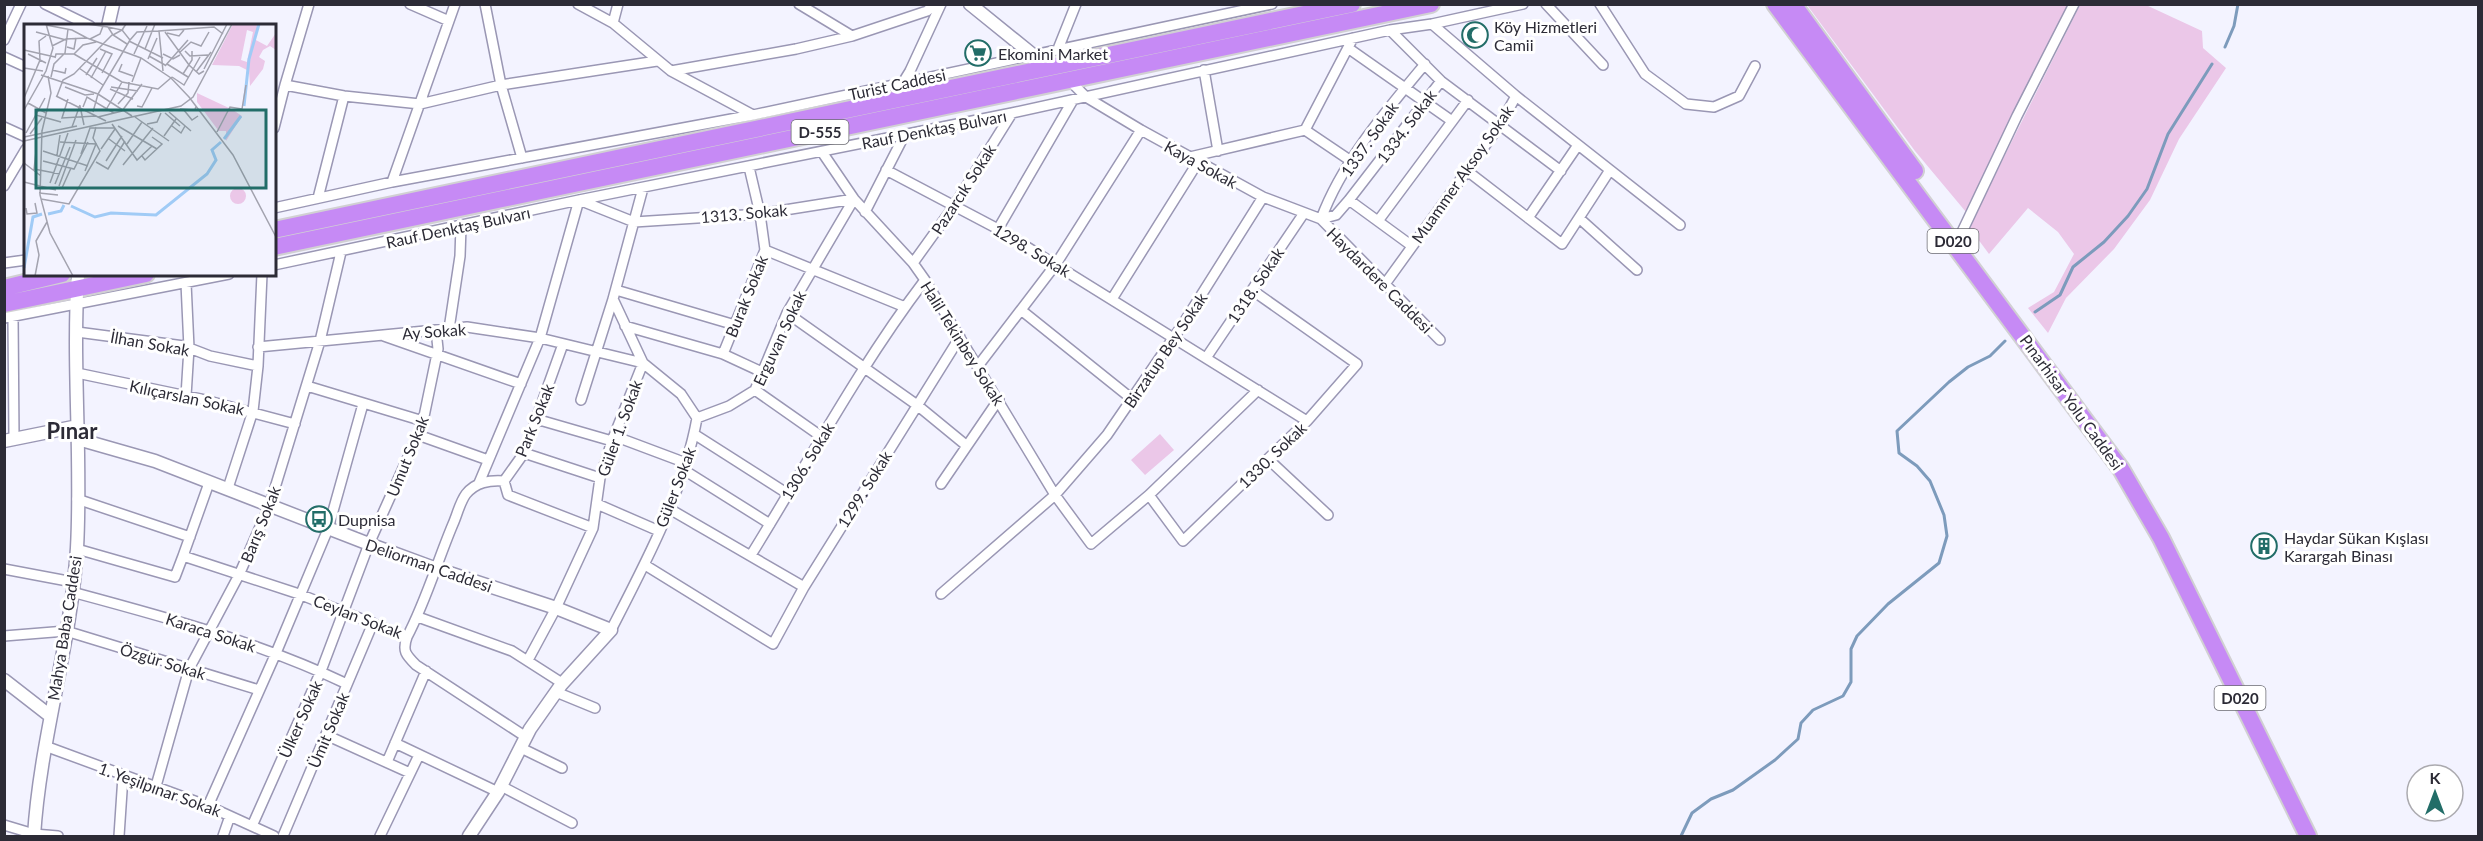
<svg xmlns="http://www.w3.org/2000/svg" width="2483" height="841" font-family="Lato,sans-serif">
	<rect width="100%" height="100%" fill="#f3f3ff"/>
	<!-- green -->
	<path fill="#ebc7e8" d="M1807,5H2068L1966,212L1915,151Z
		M2080,5H2146L2202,31L2203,48L2226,68L2179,139L2150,200L2114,249L2066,298L2048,333L2028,308L2054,292L2074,254L2058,232L2028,208L1989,254L1969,227Z
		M1160,434L1174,450L1145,475L1131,460Z"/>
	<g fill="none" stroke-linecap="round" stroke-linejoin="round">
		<!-- stream -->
		<path stroke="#7d9bbc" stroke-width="3" d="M2225,47L2234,26L2238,4
			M2035,312L2060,295L2073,267L2104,242L2128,216L2147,189L2168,134L2212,64
			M1681,836L1692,813L1711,799L1733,790L1775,760L1798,739L1801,723L1813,710L1843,696L1851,682V649L1857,636L1888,604L1939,563L1947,536L1944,515L1930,481L1917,466L1899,453L1897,431L1949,382L1968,367L1990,356L2005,341"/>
		<!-- street casing -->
		<g stroke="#9a97b4" stroke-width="12">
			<path id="street" d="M45,4L90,26
				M309,4L285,85L344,96L420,104L501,85L657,61
				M410,4L449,21
				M485,4L501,85L522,158
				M578,4L613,23L671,71L753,115
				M799,4L852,36
				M1546,4L1603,65
				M1600,4L1645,74L1686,104L1714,107L1739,96L1755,66
				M613,23L618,4
				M1432,24L1516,96L1680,225
				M1390,30L1441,81L1561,171
				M4,40L21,4
				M1348,48L1452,121
				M1058,49L1076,4
				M4,57L26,67
				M1204,70L1218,151
				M671,71L796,49L852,36L927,11L935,4
				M1070,81L1086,97L1141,130L1263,197L1321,219L1440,340
				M902,84L910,71L941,4
				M4,127L26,137
				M274,128L285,85
				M1305,130L1351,161
				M822,152L854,199L913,263L925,280L1055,495L1091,544L1149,495L1258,390
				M1190,157L1305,130L1353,38
				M886,170L998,229L1307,421
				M1466,170L1562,244L1610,170
				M392,182L455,4
				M4,186L26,149
				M318,198L344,96
				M1349,200L1412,246
				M274,208L392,182L753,115L1272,4
				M865,212L905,134
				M1528,218L1578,145
				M1579,218L1637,270
				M1321,219C1342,162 1386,111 1425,64
				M1321,219L1336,215L1349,200L1441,81
				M1378,221L1468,100
				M998,229L1073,100
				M1961,234L2017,116L2074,4
				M765,250L905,307
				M4,263L26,260
				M913,263L954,206L1012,113
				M274,265L579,200L1012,113L1390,30L1432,24L1523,4
				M186,283L189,348L186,396
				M1385,284L1500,125L1516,96
				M616,290L735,325
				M1112,299L1198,162
				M1021,310L1132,399
				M787,313L917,405L967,446
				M13,317L14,439
				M4,318L229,274
				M625,326L723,354L764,373
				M449,329L460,256L461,226
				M77,332L184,346L210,356L258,366
				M384,336L521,384
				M258,347L467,327L540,338L643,363L612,441L600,478L593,528L556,608L528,660
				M723,354L765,250L760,214L749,167
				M1206,358L1304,213
				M978,366L1056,264L1141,130
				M77,373L201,399L295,424
				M307,386L423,421
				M755,390L822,437
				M581,400L613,299
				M697,418L729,406L755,390L787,313L854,199
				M536,419L612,441
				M694,434L788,494
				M418,435L488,460
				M614,436L686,463
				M524,453L600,478
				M1268,459L1328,515
				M684,470L770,524
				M504,481L508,495L593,528
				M479,483L540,338L579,200L634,222L760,214L854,199
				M941,484L999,399
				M228,488L253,411L258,366L262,274
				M1149,495L1183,541L1307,421L1357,364L1252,290
				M77,499L190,537
				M597,504L659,531
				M668,508L804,587
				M77,549L175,577L183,556L299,594L407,637C426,601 437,562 453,524C457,515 460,502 466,494C476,482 489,480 504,481L524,453L563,344
				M751,555C808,463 859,367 925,280
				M183,556L209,483
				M645,565L773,644L804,587L960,337
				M4,569L73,582
				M72,592C165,617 259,642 347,684
				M941,594L1055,495L1107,435L1183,324L1263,197
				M418,617L512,651L562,683
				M611,630C645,564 684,491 697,418L681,394L643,363L613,299L643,188
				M4,636L66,631L259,690
				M407,637C402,651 406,655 416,665L526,737
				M556,692L595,708
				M326,735L410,773
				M395,743L498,792
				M45,746L208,806L274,836
				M521,748L562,768
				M387,762L426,671
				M156,786L189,669L239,575L270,504L320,341L341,252
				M501,786L572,823
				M208,806L276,653L328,529L363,404
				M4,825L34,834L58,836
				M252,826L321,671L369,544L422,426L438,349L436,330
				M119,836L123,776
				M223,836L230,816
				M283,836L373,623
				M380,836L419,755"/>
		</g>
		<!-- secondary casing -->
		<g stroke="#9a97b4" stroke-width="15">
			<path id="secondary" d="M970,4L1033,55L1038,69
				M108,26L113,4
				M78,439L155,461L369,544L434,568L556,608L611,630L561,685L530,729L498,792L469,836
				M4,441L78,426
				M4,680L49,715
				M34,836C40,739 71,645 77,548C82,457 72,365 78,274"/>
		</g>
		<!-- highway casing -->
		<g stroke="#d1d0d3" stroke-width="20">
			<path id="highway" d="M1775,4L2121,469L2161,538L2308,836
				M1793,4L1915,171
				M274,230L1352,4
				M274,247L1431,4
				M4,288L62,274
				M4,304L146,274"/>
		</g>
		<!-- street -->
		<use href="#street" stroke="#fff" stroke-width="9"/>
		<!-- secondary -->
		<use href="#secondary" stroke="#fff" stroke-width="12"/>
		<!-- highway -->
		<use href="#highway" stroke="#c68af5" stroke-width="16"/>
	</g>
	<!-- icons -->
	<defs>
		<g id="mosque-ring" transform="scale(1.35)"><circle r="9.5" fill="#fff" stroke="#226d68" stroke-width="1.5"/><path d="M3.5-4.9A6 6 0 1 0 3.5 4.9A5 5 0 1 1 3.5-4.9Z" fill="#226d68"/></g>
		<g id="supermarket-ring" transform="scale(1.35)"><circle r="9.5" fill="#fff" stroke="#226d68" stroke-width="1.5"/><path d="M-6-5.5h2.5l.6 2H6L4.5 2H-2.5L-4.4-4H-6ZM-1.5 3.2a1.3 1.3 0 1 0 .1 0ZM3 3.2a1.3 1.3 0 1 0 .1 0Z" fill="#226d68"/></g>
		<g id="bus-ring" transform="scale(1.35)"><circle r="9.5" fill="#fff" stroke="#226d68" stroke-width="1.5"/><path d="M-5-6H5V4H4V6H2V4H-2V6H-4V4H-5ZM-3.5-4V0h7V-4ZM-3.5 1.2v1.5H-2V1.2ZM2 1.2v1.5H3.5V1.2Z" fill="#226d68"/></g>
		<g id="building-ring" transform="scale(1.35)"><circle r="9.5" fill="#fff" stroke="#226d68" stroke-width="1.5"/><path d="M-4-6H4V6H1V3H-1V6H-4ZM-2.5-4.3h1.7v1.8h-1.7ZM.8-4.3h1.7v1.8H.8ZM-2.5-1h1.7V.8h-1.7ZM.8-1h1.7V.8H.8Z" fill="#226d68"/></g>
	</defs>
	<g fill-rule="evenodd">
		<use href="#mosque-ring" x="1475" y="35"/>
		<use href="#supermarket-ring" x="978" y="53"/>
		<use href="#bus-ring" x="319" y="519"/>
		<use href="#building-ring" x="2264" y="546"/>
	</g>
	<g text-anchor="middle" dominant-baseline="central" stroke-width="6" stroke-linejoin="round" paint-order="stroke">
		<!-- shield labels -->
		<g fill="#fff" stroke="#6b6b72" stroke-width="1.5">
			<rect x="791.5" y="120" width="57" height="24" rx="4.5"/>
			<rect x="1927.5" y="229" width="51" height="24" rx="4.5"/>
			<rect x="2214.5" y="686" width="51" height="24" rx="4.5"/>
		</g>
		<g font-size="15" font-weight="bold" fill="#2c2b36">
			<text x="820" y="132">D-555</text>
			<text x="1953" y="241">D020</text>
			<text x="2240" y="698">D020</text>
		</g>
		<!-- poi labels -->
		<g font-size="16" fill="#2c2b36" stroke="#fff" text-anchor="start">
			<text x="1494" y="26">Köy Hizmetleri<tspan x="1494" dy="18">Camii</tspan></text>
			<text x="998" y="53">Ekomini Market</text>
			<text x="338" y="519">Dupnisa</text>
			<text x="2284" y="537">Haydar Sükan Kışlası<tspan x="2284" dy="18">Karargah Binası</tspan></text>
		</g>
		<!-- street labels -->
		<g font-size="16" fill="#2c2b36" stroke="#fff">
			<text transform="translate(897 84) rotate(-12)">Turist Caddesi</text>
			<text transform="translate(1406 126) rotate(-53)">1334. Sokak</text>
			<text transform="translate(934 129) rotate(-11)">Rauf Denktaş Bulvarı</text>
			<text transform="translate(1369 139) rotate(-55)">1337. Sokak</text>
			<text transform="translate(1201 164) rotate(29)">Kaya Sokak</text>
			<text transform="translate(1462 174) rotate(-55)">Muammer Aksoy Sokak</text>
			<text transform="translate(963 189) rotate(-57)">Pazarcık Sokak</text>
			<text transform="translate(744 213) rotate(-5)">1313. Sokak</text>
			<text transform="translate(458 227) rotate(-12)">Rauf Denktaş Bulvarı</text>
			<text transform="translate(1032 250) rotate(31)">1298. Sokak</text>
			<text transform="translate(1380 280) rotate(45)">Haydardere Caddesi</text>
			<text transform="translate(1255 285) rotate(-56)">1318. Sokak</text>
			<text transform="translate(746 296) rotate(-68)">Burak Sokak</text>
			<text transform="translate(434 331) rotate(-4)">Ay Sokak</text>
			<text transform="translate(779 338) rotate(-65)">Erguvan Sokak</text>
			<text transform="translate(150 343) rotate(10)">İlhan Sokak</text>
			<text transform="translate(963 343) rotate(58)">Halil Tekinbey Sokak</text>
			<text transform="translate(1165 350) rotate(-56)">Birzatup Bey Sokak</text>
			<text transform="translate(187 397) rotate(12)">Kılıçarslan Sokak</text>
			<text transform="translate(2072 402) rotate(54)">Pınarhisar Yolu Caddesi</text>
			<text transform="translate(534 420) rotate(-68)">Park Sokak</text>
			<text transform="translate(619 428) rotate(-70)">Güler 1. Sokak</text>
			<text transform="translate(1272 455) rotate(-44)">1330. Sokak</text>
			<text transform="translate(407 456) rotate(-68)">Umut Sokak</text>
			<text transform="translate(807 461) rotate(-59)">1306. Sokak</text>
			<text transform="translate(675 487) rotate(-69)">Güler Sokak</text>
			<text transform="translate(864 489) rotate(-58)">1299. Sokak</text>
			<text transform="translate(260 524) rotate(-68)">Barış Sokak</text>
			<text transform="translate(429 565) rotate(19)">Deliorman Caddesi</text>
			<text transform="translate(358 616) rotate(21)">Ceylan Sokak</text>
			<text transform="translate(64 628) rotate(-81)">Mahya Baba Caddesi</text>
			<text transform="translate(211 632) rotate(18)">Karaca Sokak</text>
			<text transform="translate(163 661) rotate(17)">Özgür Sokak</text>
			<text transform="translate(300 719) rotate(-66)">Ülker Sokak</text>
			<text transform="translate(328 730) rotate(-67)">Ümit Sokak</text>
			<text transform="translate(160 789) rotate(20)">1. Yeşilpınar Sokak</text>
		</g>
		<!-- district labels -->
		<g font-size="22" font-weight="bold" fill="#2c2b36" stroke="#fff">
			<text x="72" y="430">Pınar</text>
		</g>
	</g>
	<!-- overview -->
	<g transform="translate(24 24)">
		<rect width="252" height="252" fill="#f3f3ff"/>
		<path d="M209,0H236L230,15L243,22L252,9V26L246,22L239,26L235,33L241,37L239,45L226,62L225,47L215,42L188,41ZM223,6L229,8L223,38L217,36ZM173,69L205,84L194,106L173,78ZM206,84L218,92L202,117V107H194ZM206 172a8 8 0 1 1 16 0a8 8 0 1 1-16 0Z" fill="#ebc7e8" fill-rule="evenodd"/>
		<path fill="none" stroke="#a0cbf6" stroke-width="3" d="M220,82L225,35L235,0M200,115L217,92M47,182L71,193L87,189L132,191L183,150L192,136L188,126L197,118M24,190L37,187L40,181M0,244L9,193L18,190"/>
		<path fill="none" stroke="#a3a3af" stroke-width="1.5" d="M63,0L84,3M22,1L48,6L63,14M12,8L42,16M141,8L165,41L175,50L180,47M143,9L155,12L160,6M66,15L76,10L79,2M106,16L113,8L135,7M105,17L139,34M28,22L42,15L63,14L117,34L147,54L165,73M43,23L50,25L52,14M76,25L88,30L78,49M121,25L131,0M0,26L31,33M161,27L166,32L184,31M155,29L167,18L177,22L185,8M4,30L22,39M50,30L98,58L134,65L148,53M50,30L59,21L72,18M110,30L123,2M139,30L149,35L156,31M125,32L141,41M31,34L32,30H50M124,35L133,14M98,40L95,47L109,52M143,40L164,53M141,42L164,16M0,44L19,47M55,44L79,61M180,45L203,0M28,46L41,49L42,44M139,47L135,7L190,3L199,10M172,48L187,28M159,50L168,36V27M17,51L74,70L108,92M62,51L73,34M27,53L30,40L41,29L44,5M148,53L160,61L176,33M67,54L82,27M108,58L117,34M41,63L61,71L70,70M87,63L114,67M86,65L109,75M32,72L82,97M33,72L39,56L50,50L78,21L88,11H89L98,6L84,3L89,11L103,20M165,73L209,131L252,213M0,74L16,36L15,17L22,12M44,75L38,94L72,92M4,79L22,89M94,80L104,69L105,58M56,82L60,101M113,82L118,83L128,64M59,83L63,73L90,89M83,84L98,58M156,85L171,86L172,82M159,85L168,96L174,92M0,86L22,47L29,24L22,0M69,88L74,70L106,16L98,6L102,0M145,88L167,107M141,89L156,102M12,91L37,98M74,93L98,87L118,60M111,93L145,117M88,100L113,136L128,122M123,100L133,98L137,89M94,102L133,125M148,102L157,109L161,102M48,103L56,81M18,106L16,171L26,209L49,252M18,107L27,69L24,52M193,108L206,83L218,85L222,61M2,109L21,74M6,110L18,94M140,112L152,95M0,113L53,102M85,115L101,127M0,117L157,82L169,73L208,0M36,118L72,120L61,147M103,120L118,98M77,125L91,105M19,127L64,142M57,130L66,104H91M33,131L36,111M118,132L121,136L138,120L128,113M19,137L50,145L64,118M82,137L98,112M72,138L84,145L101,117M0,139L17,152M99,141L129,104M10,145L36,150M10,146L12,127M0,158L32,166M26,159L44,109M31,160L46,123M35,162L52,116M38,164L47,144M15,169L34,171M17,175L45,180L76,127L69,114L72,103M2,184L3,190L13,189L11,179M11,252L15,231L12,217L23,198"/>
		<path fill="#226d68" fill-opacity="0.15" stroke="#226d68" stroke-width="3" d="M12,86H242V164H12Z"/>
		<rect width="252" height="252" fill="none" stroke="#2c2b36" stroke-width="3"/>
	</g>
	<!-- border -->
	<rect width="2483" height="841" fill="none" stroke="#2c2b36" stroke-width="12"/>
	<!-- north arrow -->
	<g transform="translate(2435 793)"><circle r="28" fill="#ffffff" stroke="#abaaaf" stroke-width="1.5"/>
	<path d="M0-4.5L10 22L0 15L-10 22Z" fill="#226d68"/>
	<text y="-9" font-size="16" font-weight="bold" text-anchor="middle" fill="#2c2b36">K</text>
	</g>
</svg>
